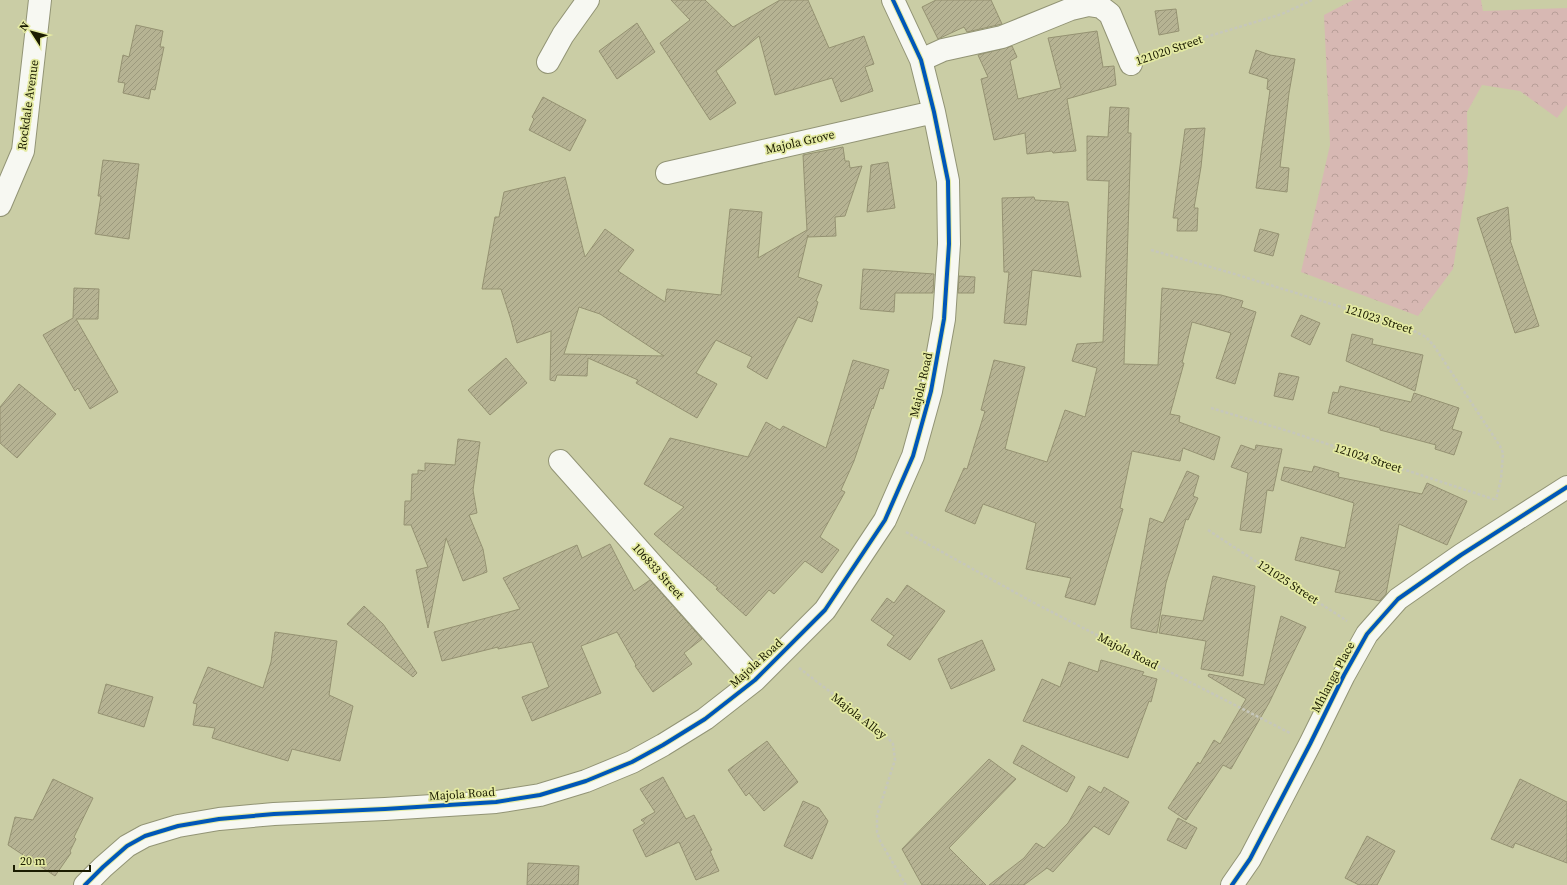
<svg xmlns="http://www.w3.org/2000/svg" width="1567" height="885" font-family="'Source Serif 4',serif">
	<defs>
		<pattern id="forest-crowns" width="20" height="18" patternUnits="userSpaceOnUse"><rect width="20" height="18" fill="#d7b8b3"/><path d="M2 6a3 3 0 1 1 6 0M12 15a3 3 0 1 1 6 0" fill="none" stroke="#b89e98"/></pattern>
		<pattern id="building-hatch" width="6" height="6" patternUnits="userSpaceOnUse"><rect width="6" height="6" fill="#b6b393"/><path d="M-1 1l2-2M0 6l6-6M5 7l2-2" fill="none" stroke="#9c997d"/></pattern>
	</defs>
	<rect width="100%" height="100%" fill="#cacda5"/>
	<!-- forest -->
	<path fill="url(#forest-crowns)" d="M1353,0H1481L1483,11L1567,8V105L1557,118L1520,91L1482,85L1467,112L1468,173L1453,269L1418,316L1301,272L1330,145L1324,15Z"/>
	<!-- building -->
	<path fill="url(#building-hatch)" stroke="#959272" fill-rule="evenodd" d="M671,0H705L733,27L780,0H808L829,48L864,36L874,64L865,67L873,91L841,102L832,78L775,95L759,36L716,71L736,103L710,120L660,43L690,20Z
		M936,0H991L1002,24L967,32L964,27L938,39L922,7Z
		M1176,9L1179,31L1159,35L1155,11Z
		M637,23L655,52L617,79L599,51Z
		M136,25L163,31L160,47H164L155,90L151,89L149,99L123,93L125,83L118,82L123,55L129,57Z
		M1097,31L1103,67L1114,66L1116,85L1067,99L1076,151L1053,153L1052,151L1027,154L1025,133L994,140L981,79L988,77L978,55L1012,46L1017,57L1010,61L1018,99L1061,88L1048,38Z
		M1256,50L1270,55L1295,59L1289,93L1280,167L1289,168L1287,192L1256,188L1270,90L1267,89L1268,79L1249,73Z
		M543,97L586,120L570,151L529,130L534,119L532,117Z
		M1110,107L1129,108L1128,133H1131L1124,364L1158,365L1162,288L1221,295L1243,301L1241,307L1256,312L1235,384L1216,378L1231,333L1192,322L1182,363H1184L1170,414L1180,416L1179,422L1220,437L1214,460L1183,448L1180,461L1132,451L1120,508L1123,509L1095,605L1065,597L1071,578L1026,569L1036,523L983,504L975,524L945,511L964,468L967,469L985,411L981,410L994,360L1025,367L1005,449L1047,462L1065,410L1085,417L1097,368L1072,361L1077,344L1103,342L1109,181L1087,180V136L1108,137Z
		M1205,128L1201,167L1194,208H1198L1197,231H1177L1178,218H1173L1185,129Z
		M843,147L845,161H849L850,168L862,166L845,216L835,217L836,236L808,237V235L798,277L822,285L816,301L818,302L812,322L798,317L767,379L747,367L752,357L716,340L696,373L717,384L697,418L636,383L638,380L588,358L587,376L557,375L555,381L550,380L551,331L517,343L511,320L501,289H482L495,217H499L504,192L565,177L585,257L605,229L634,250L618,271L665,302L667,289L721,295L730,209L762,212L758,258L807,230L803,155ZM579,307L600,314L664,356L564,354Z
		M103,160L139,164L129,239L95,234L101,196H98Z
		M888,162L895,208L867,212L871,165Z
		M1034,197L1035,200L1068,202L1081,277L1032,270L1026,325L1004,323L1009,272H1004L1002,198Z
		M1508,207L1511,240H1510L1539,326L1515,333L1477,218Z
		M1260,229L1279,234L1273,256L1254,251Z
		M863,269L934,274L933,293H895L894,312L860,309Z
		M959,276L975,277L974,293H958Z
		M74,288L99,289L98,319H76L118,392L90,409L78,388L75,391L43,335L73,318Z
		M1301,315L1320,323L1310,345L1291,336Z
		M1352,334L1373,339L1372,344L1423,355L1415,391L1346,361Z
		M506,358L527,383L490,415L468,390Z
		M853,360L889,370L883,389L880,388L873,409L872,408L854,461L841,490L845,492L820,537L839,550L822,573L805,561L774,594L769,590L746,616L716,589L718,588L654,534L684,507L644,484L670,438L748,457L766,422L780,430L783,426L826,448Z
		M1279,373L1299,377L1293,400L1274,396Z
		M19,384L56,414L17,458L0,443V407Z
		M1340,386L1411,402L1414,393L1459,408L1452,429L1462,432L1454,455L1435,449L1436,445L1380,430V428L1328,413L1333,392L1338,393Z
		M458,439L480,442L473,490L477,513L469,515L483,549L487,572L463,581L446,538L428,628L416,570L428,567L411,525H404L405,501H411L412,474H418V470L425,471V463L455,465Z
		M1241,445L1255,450L1256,445L1282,449L1273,491L1267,490L1261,533L1240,530L1248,473L1231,467Z
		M1314,466L1339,473L1338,477L1422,494L1427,483L1467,501L1447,545L1399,524L1386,594L1380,601L1335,592L1340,571L1295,560L1301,537L1345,548L1354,503L1281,480L1284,467L1312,472Z
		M1187,471L1199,476L1193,496L1198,498L1188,520L1186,519L1166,583L1157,633L1131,628V619L1150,518L1163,523Z
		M610,544L634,591L650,580L702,639L684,653L692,664L653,692L635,666L636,665L617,632L581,646L601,693L532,721L522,697L549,687L532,642L498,649V647L442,661L434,632L520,609L503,578L577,545L582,558Z
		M1213,576L1255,586L1243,676L1201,669L1206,641L1159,633L1162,615L1203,621Z
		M907,585L945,611L910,660L887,645L894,636L871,620L887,598L894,603Z
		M364,606L383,624L417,673L413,677L347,624Z
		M1281,616L1306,627L1269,703L1231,769L1223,765L1186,820L1168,808L1198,762L1200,764L1214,740L1220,744L1246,699L1208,676L1209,674L1264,685Z
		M275,632L337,641L329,695L353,706L340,761L292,749L288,761L212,738L215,728L193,725L197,704L193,703L208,667L263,688L271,662Z
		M982,640L995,670L951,689L938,659Z
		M1101,660L1144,672L1142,675L1157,679L1151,702L1149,701L1128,758L1023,721L1042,679L1060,687L1069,662L1098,672Z
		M106,684L153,697L144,727L98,713Z
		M767,741L798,782L764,811L749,793L746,796L728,770Z
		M1022,745L1075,777L1067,792L1013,763Z
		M989,759L1016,779L949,848L986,885H922L902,849Z
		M663,777L686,819L694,815L712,850L710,851L719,871L696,880L679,842L646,857L633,830L645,823L641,820L655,812L640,789Z
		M53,779L93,798L74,837L76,839L70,851L71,853L55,876L8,845L15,817L33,820Z
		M1520,779L1567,802V863L1515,843L1513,848L1491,839Z
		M1089,786L1101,793L1104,787L1129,802L1109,835L1094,826L1053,872L1047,868L1024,885H989L1024,858L1036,843L1044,848L1068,823Z
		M803,801L819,808L828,821L812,859L784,846Z
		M1178,818L1197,828L1186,849L1167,840Z
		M1367,836L1395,851L1377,885H1359L1345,878Z
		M528,863L579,866L578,885H527Z"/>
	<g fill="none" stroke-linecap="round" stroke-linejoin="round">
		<!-- minor casing -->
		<g stroke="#929475" stroke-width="24">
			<path id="minor" d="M921,60L943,50L1002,37L1071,9L1088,5L1101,7L1110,14L1131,64
				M548,62L563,35L588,0
				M667,173L934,112
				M0,205L23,151L40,0
				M560,461L755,680
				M85,885L103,867L127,846L145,836L178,826L219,819L274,814L385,809L496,802L540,795L586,781L632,762L663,745L705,719L755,680L825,610L885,520L913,456L931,391L944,319L949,244L948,181L934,112L921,60L893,0
				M1232,885L1250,859L1310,744L1344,675L1367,634L1398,599L1461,555L1567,487"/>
		</g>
		<!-- path -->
		<path stroke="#c6c7ba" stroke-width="2.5" stroke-dasharray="3 2" stroke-linecap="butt" d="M1154,56L1206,37L1282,14L1312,0
			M1151,250L1228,272L1406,327L1426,337L1434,346L1500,446L1503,453L1501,479L1496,500
			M1211,408L1288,431L1496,500
			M1208,530L1347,621
			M906,532L1036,604L1290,733
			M799,668L883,732L893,744L895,760L877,815V832L880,841L906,885"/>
		<!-- minor -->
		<use href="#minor" stroke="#f7f8f2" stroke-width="22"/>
		<!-- cycleway casing -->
		<g stroke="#e4eaa2" stroke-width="6">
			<path id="cycleway" d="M85,885L103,867L127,846L145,836L178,826L219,819L274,814L385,809L496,802L540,795L586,781L632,762L663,745L705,719L755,680L825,610L885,520L913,456L931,391L944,319L949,244L948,181L934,112L921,60L893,0
				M1232,885L1250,859L1310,744L1344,675L1367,634L1398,599L1461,555L1567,487"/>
		</g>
		<!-- cycleway -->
		<use href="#cycleway" stroke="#0057b8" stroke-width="4"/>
	</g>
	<g text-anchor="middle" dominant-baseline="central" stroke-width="3.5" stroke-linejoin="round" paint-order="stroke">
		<!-- street labels -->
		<g font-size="12" fill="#1b1c01" stroke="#e4eaa2">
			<text transform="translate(1169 50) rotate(-19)">121020 Street</text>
			<text transform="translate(28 105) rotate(-82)">Rockdale Avenue</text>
			<text transform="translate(800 142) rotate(-13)">Majola Grove</text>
			<text transform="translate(1379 319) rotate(18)">121023 Street</text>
			<text transform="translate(921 385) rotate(-77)">Majola Road</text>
			<text transform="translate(1368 458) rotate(18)">121024 Street</text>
			<text transform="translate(658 571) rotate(48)">106833 Street</text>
			<text transform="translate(1288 582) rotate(33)">121025 Street</text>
			<text transform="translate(1128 651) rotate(27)">Majola Road</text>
			<text transform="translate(756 663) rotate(-42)">Majola Road</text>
			<text transform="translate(1333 677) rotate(-62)">Mhlanga Place</text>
			<text transform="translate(859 716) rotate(38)">Majola Alley</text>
			<text transform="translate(462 794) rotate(-4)">Majola Road</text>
		</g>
	</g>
	<!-- north arrow -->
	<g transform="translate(32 32) rotate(306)" stroke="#e4eaa2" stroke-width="3" paint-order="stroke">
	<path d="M0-3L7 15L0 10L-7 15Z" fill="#1b1c01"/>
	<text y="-6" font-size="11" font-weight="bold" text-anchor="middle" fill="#1b1c01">N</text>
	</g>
	<!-- scale -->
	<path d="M14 865v6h76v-6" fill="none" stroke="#1b1c01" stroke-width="2"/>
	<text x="20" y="865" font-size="12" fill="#1b1c01" stroke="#e4eaa2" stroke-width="3" paint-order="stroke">20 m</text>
</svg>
